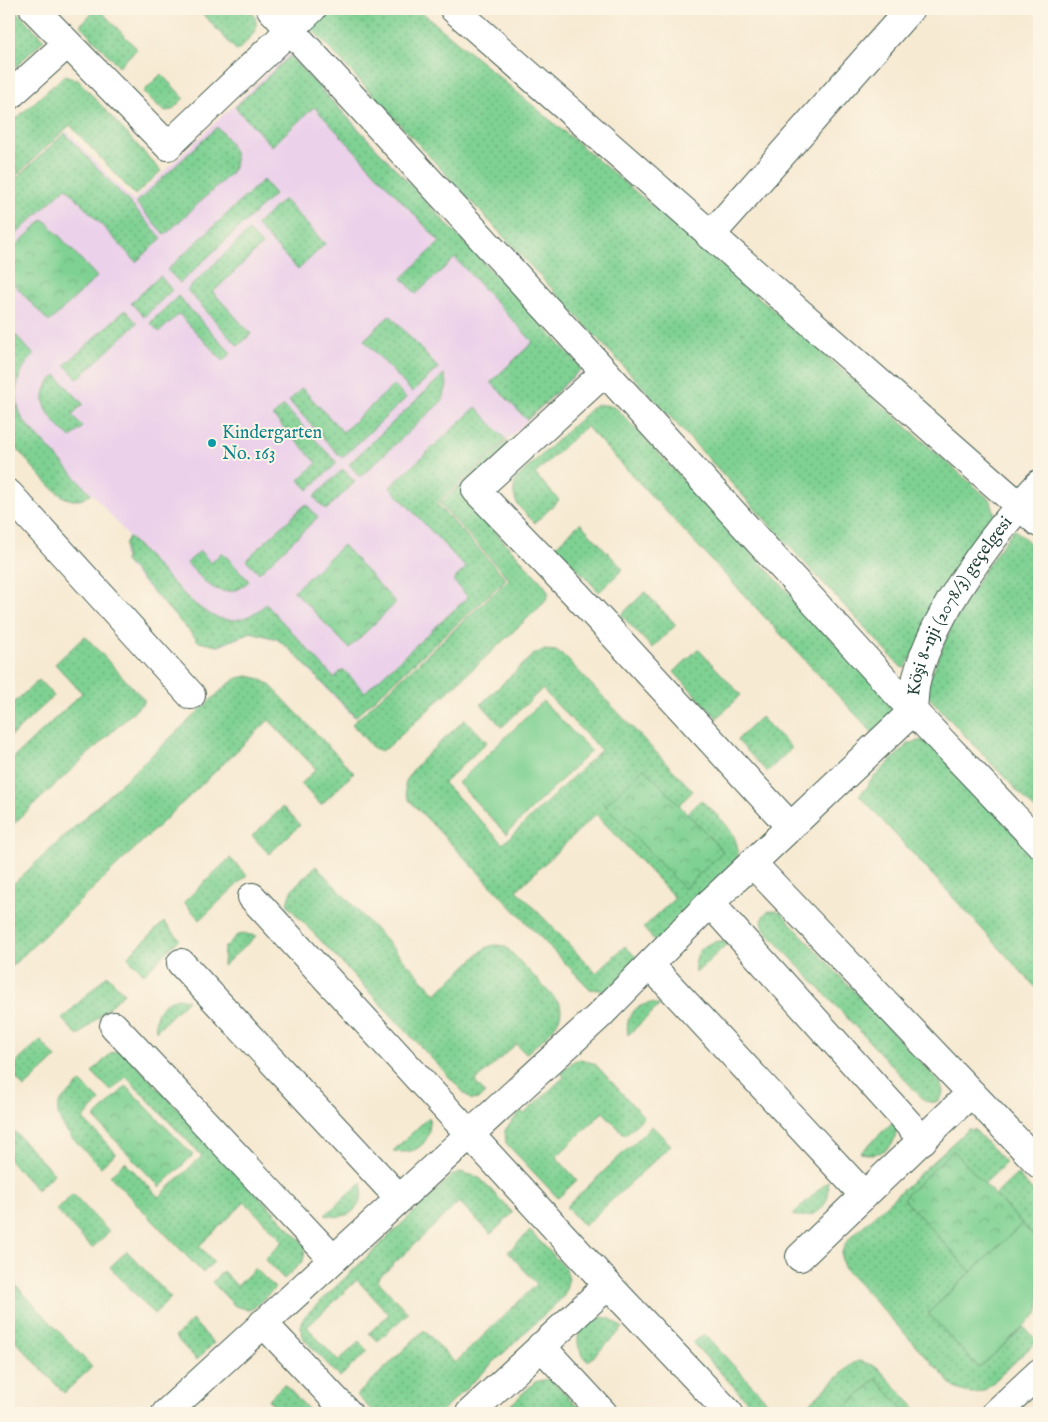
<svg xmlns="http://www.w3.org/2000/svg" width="1048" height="1422" font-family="'IM FELL English',serif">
	<defs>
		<pattern id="grass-dots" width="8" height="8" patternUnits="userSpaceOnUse" patternTransform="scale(1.25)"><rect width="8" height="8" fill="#7fd193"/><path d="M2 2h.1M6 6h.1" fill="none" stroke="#67ab79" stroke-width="1.8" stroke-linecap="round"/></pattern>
		<pattern id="park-crowns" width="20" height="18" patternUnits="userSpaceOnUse" patternTransform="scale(1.25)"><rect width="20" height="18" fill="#7fd193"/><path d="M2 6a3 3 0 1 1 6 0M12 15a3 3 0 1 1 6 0" fill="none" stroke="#67ab79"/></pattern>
	</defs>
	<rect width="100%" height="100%" fill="#fcf5e5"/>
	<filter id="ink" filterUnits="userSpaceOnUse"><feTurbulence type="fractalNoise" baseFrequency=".02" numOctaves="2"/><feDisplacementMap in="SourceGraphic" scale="10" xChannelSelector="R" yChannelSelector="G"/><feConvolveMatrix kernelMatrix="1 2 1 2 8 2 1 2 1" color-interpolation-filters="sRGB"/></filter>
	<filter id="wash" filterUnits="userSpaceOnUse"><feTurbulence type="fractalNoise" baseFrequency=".0096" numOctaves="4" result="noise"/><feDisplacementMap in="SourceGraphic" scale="20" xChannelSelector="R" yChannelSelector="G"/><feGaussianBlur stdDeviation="1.12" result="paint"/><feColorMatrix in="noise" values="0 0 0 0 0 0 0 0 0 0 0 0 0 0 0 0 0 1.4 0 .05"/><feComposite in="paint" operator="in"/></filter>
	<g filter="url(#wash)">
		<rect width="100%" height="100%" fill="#f7ead3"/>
		<!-- built -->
		<path fill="#ecd1ea" d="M289,53L583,369L438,504L506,579L354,718L292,652L277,640L251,633L219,647L199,642L128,567L123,554L128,536L93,494L80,501L64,498L9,440V185L67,131L133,201Z"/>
		<!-- grass -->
		<path fill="url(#grass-dots)" stroke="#4f8764" d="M9,9H15L44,40L9,73Z
			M97,9H99L137,49L119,66L80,25Z
			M198,9H249C265,26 251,38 237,51Z
			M328,9H418L706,251L990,500L996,517L905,668L901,667L312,29Z
			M290,56L582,368L527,420L491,382L533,342L455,258L416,294L402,278L440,242L314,107L272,146L235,107Z
			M161,74L184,98L172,110L164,111L143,92Z
			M64,76L78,80L161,171L135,195L70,125L9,182V125Z
			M217,127C229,140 242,155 231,173L165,235L136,203Z
			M65,133L162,238L136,262L66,187L9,241V185Z
			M263,180L275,194L180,283L167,270Z
			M284,199L325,244L298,270L256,225Z
			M249,231L262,245L213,292L251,334L238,346L187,290Z
			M160,276L172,290L144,317L131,303Z
			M178,296L231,353L223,361L179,314L159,332L150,323Z
			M125,310L137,323L78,379L65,365Z
			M390,315L438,368L412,392L364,340Z
			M9,328L34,355C15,373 12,397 23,420L91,494C83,500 76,502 66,498C52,492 21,453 9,440Z
			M444,374L447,384L443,400L360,477L349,464Z
			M56,375L83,404L72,415L83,427L70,438C51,419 30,399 56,375Z
			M394,385L406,398L342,458L289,401L302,388L343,432Z
			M595,405H606L616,408L890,701L894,709L889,718L873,733L586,426L535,474L559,500L535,523C520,508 509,501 516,479Z
			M284,406L337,463L308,490L299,480L317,463L273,416Z
			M476,407L506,440L437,504L506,579L355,717L292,651L277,639L251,632L218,646L199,642L125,561V544L129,537C142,551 156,565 169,579C197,608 227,640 266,604L334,678L343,669L365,692L468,597L453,580L466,568L390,487Z
			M507,441L508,445L463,493L465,499L544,585L549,594L543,604L387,748L380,751L373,748L352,724L509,579L440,504Z
			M343,469L355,482L326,510L314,497Z
			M306,504L318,517L259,573L246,560Z
			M580,523L623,569L599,592L556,546Z
			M1014,529L1039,551V814L926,694V688L952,625L987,566Z
			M200,551L211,563L222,552L249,581C223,605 205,583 187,563Z
			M645,592L676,625L652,648L621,615Z
			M85,636L145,701L9,828V762L82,693L55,664Z
			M698,649L741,695L717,718L674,672Z
			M543,650L556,651L566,658L693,791L679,805L644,768L605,806L723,851L687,813L701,800C719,818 742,833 737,860L657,943L643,928L675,898L596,814L517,890L596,973L625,946L639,960L607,991L590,989L410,801C406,794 403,787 407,779C415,762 451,734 465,719L487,742L444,783L503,844L601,750L542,689L502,727L481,704L533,655Z
			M248,676L261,679L272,687L354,773L321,805L301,784L316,769L269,720L9,969V888L227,685L238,678Z
			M39,680L54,696L9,738V707Z
			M761,717L792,748L767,772L737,740Z
			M922,740L934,746L1039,860V991L859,795L869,785L868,783L908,744Z
			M283,807L300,825L269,854L252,836Z
			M230,858L247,875L200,920L184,902Z
			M316,866L436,994L484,949C493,944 498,944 507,948L560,1004C566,1025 540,1040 526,1054L516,1044L475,1082L485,1093L479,1099L471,1100L290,908L287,902L292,889Z
			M775,910L781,913L941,1084C947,1097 937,1107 924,1100L764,929C760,918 763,911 775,910Z
			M164,922L180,939L144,974L127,957Z
			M246,934L256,936L223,966L224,948L237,935Z
			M719,941L728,943L696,973C693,955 701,944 719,941Z
			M107,975L124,993L78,1036L62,1019Z
			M179,998L188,1000L156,1031C153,1013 161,1001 179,998Z
			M651,1003L660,1005L628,1035C625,1017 633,1006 651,1003Z
			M40,1040L56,1058L24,1088L9,1070Z
			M118,1051L125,1053L306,1246L303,1261L284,1279L265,1259L283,1241L245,1202L199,1246L214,1262L203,1273L110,1176L125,1162L159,1197L202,1156L126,1077L111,1091L92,1072L111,1053Z
			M581,1059L595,1064L644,1117L625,1135L603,1112L556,1157L577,1180L558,1198L506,1143L505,1130L521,1111L524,1114L564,1077L561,1073L574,1061Z
			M81,1082L100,1101L83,1119L116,1153L101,1167C89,1154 50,1123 59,1104C64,1096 75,1088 81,1082Z
			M429,1117C433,1142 417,1156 393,1151Z
			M896,1119C900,1144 885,1158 860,1153Z
			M652,1126L671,1145L584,1226L566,1207Z
			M12,1129L54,1174L37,1190L9,1160V1132Z
			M968,1129L975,1130L1006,1163L984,1184L953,1151L903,1198L971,1272L928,1313L979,1368L1024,1327L1037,1341L985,1390C973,1395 966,1393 955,1388L845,1269C839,1257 841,1250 849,1239Z
			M460,1172L479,1177L513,1213L491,1234L459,1202L377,1280L408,1313L378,1341L369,1333L389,1314L357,1280L307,1327L338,1361L359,1342L368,1351L340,1377L302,1337L301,1322L304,1317L453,1175Z
			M1017,1174L1039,1198V1242L995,1195Z
			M828,1181C832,1205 816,1221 792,1215Z
			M362,1182C365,1206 350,1222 325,1215Z
			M73,1194L109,1232L92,1248L56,1210Z
			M530,1231L566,1269L569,1278L564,1296L440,1413H374L357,1395L424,1330L455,1363L537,1284L508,1252Z
			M127,1251L171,1298L154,1314L110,1267Z
			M255,1268L275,1288L255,1307L249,1310L235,1306L212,1282L223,1271L237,1286Z
			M9,1278L92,1367L64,1393L9,1334Z
			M602,1317L611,1319L623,1328L588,1362C570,1344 577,1321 602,1317Z
			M192,1320L214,1343L197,1360L175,1337Z
			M704,1334L778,1413H758L693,1343Z
			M859,1361L876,1366L920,1413H907L876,1379L839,1413H799L852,1364Z
			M547,1379L555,1383L584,1413H557L549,1404L539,1413H502L535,1382Z
			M284,1384L312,1413H281L268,1400Z"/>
		<!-- park -->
		<path fill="url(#park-crowns)" stroke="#4f8764" d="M44,219L97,277L49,322L9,279V252Z
			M343,545L396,603L349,648L294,591Z
			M644,768L723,851L684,889L605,805Z
			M126,1086L193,1155L160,1187L94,1118Z
			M953,1150L1022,1224L971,1272L903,1198Z
			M876,1379L907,1413H839Z"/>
		<!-- garden -->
		<path fill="#7fd193" stroke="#4f8764" d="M543,701L591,751L506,834L458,783Z
			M1022,1224L1039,1242V1312L979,1368L928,1313Z"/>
	</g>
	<g filter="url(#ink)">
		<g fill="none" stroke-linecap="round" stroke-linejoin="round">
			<!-- minor casing -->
			<g stroke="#3f574c" stroke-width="30">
				<g id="minor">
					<path d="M34,9L168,146L312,9"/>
					<path d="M271,9L605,372L913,711L1039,843"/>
					<path d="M454,9L1039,523"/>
					<path d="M9,96L67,44"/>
					<path d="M710,236L910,9"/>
					<path d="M605,372L476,490L577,595L790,826"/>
					<path d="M9,494L191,695"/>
					<path d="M752,863L1039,1164"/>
					<path d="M252,897L608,1285L470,1413"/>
					<path d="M710,903L923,1140"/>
					<path d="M181,963L399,1198"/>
					<path d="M650,965L864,1195"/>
					<path d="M114,1026L333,1259"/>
					<path d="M800,1257L971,1093"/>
					<path d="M608,1285L729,1413"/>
					<path d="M263,1323L348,1413"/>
					<path d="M541,1346L603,1413"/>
					<path id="s1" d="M166,1413L599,1016L710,903L913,711C914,700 914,688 917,677C935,610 993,534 1039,484"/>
					<path d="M996,1413L1039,1373"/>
				</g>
			</g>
			<!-- minor -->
			<use href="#minor" stroke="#fff" stroke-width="28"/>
		</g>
	</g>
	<!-- markers -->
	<circle fill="#0f9aa8" stroke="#fcf5e5" stroke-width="2" cx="212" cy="443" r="5"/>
	<g text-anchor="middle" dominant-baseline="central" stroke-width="4" stroke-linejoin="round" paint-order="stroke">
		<!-- culture labels -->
		<g font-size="18" fill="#0d838f" stroke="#fcf5e5" text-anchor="start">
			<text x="222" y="433">Kindergarten<tspan x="222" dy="21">No. 163</tspan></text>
		</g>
		<!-- street labels -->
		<g font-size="18" fill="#1f3d34" stroke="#fcf5e5">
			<text stroke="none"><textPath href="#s1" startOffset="1142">Köşi 8-nji (2078/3) geçelgesi</textPath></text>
		</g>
	</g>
	<!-- margin -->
	<rect width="1048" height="1422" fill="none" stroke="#fcf5e5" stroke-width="30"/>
</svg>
